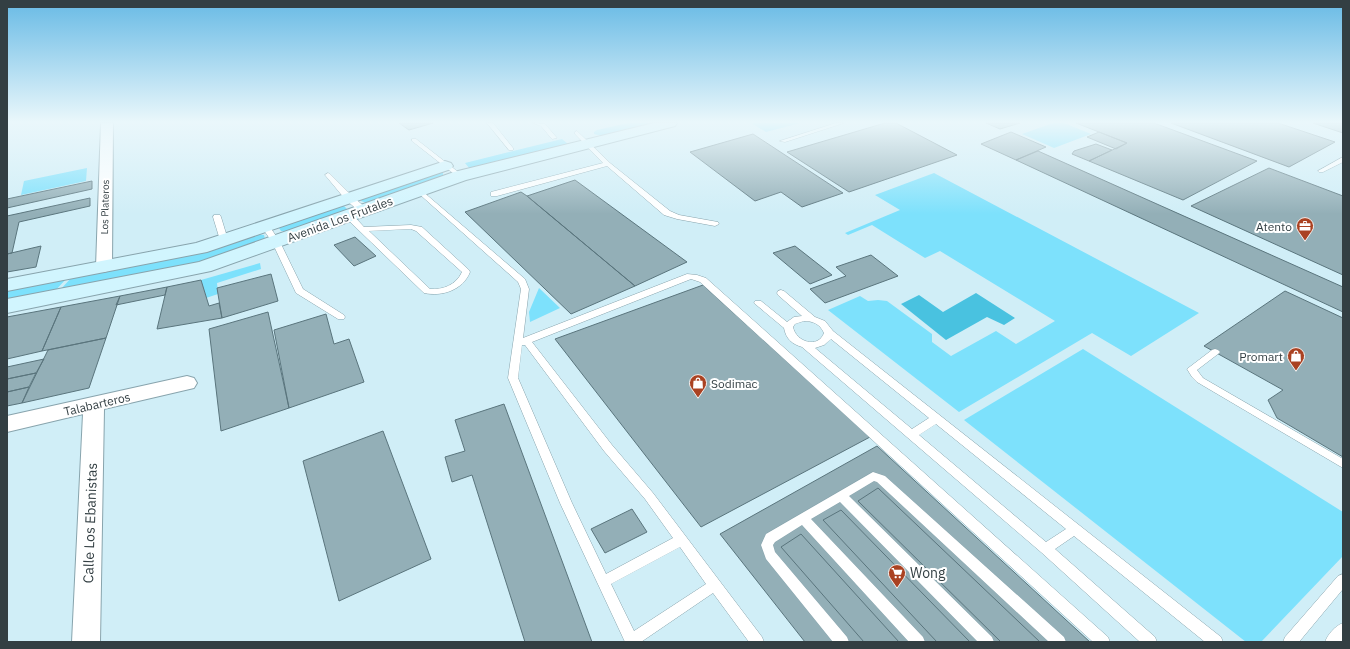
<svg xmlns="http://www.w3.org/2000/svg" width="1350" height="649" font-family="'IBM Plex Sans',sans-serif">
	<rect width="100%" height="100%" fill="#d0eef7"/>
	<!-- green -->
	<path fill="#7de1fc" d="M628,123H655L602,136L594,134V132L597,130Z
		M751,123H800L766,132Z
		M1053,123H1064L1091,134L1054,148L1022,134Z
		M562,139L568,144L470,169L465,163Z
		M87,168L86,181L21,195L24,181Z
		M441,172L443,173V176L367,203L361,201L362,198Z
		M934,173L1199,313L1131,356L1092,333L959,412L828,310L860,296L868,301L878,300L887,301L932,334V342L951,356L996,331L1016,344L1055,321L940,251L925,258L872,225L848,235L845,233L900,210L875,195Z
		M343,205L347,209L346,211L291,231H281L279,228L281,225Z
		M256,234L264,235L265,239L209,260L60,290L72,277Z
		M260,263L261,269L217,283L218,294L206,298L201,280Z
		M66,279L55,291L7,300V290Z
		M539,288L560,308L530,322L529,312Z
		M1083,349L1343,512V556L1261,642H1246L964,420Z"/>
	<!-- water -->
	<path fill="#49c2e0" d="M976,293L1015,318L1004,325L987,317L946,340L901,304L919,295L943,312Z"/>
	<!-- building -->
	<path fill="#93afb7" stroke="#5a757d" d="M399,123H433L409,130Z
		M885,123H896L957,155L849,192L787,152Z
		M986,123H1020L1000,129Z
		M1076,123H1154L1257,161L1183,200L1089,161L1127,143Z
		M1171,123H1278L1335,142L1289,167Z
		M1313,123H1343V133Z
		M1011,132L1046,147L1016,160L981,144Z
		M1099,132L1127,143L1116,149L1087,137Z
		M753,134L843,193L802,207L781,192L755,201L690,152Z
		M1096,144L1112,150L1089,161L1072,154L1074,151Z
		M1038,151L1343,287V312L1016,160Z
		M1269,168L1343,196V275L1191,206Z
		M575,180L687,262L635,286L527,196Z
		M92,181V189L7,208V199Z
		M521,192L527,196L635,286L571,314L465,212Z
		M90,198V206L19,222L12,253L7,254V216Z
		M355,237L376,256L354,266L334,245Z
		M41,246L36,267L7,272V254Z
		M795,246L832,275L810,284L773,253Z
		M871,255L898,276L825,303L810,289L846,276L836,267Z
		M271,274L278,301L222,318L217,288Z
		M201,280L209,306L219,303L222,318L157,329L167,287Z
		M703,285L870,437L701,527L555,339Z
		M167,287L165,295L116,305L120,296Z
		M1285,291L1343,318V457L1277,418L1268,400L1283,390L1204,346Z
		M120,296L106,338L42,351L61,307Z
		M61,307L42,351L7,359V317Z
		M268,312L289,408L221,431L209,329Z
		M326,314L334,344L349,339L364,382L289,408L274,330Z
		M106,338L89,388L22,403L48,350Z
		M44,359L36,373L7,379V367Z
		M36,373L29,387L7,392V379Z
		M29,387L22,403L7,406V392Z
		M504,404L592,642H525L472,475L452,482L445,457L465,451L455,420Z
		M383,431L431,559L339,601L303,461Z
		M877,446L1090,642H805L720,534Z
		M878,488L1040,642H1001L858,501Z
		M632,509L647,532L605,553L591,529Z
		M841,510L970,642H937L823,520Z
		M801,534L899,642H864L781,547Z"/>
	<g fill="none" stroke-linecap="round" stroke-linejoin="round">
		<!-- lane casing -->
		<g stroke="#88a4ad" stroke-width="1">
			<path id="lane" d="M487,123H493L513,148V150H509Z
				M533,123L545,124L557,138L552,139L541,126Z
				M836,123H844L785,142L780,141Z
				M577,131L610,163L670,211L679,215L718,222L719,224L715,226L677,219L664,215L607,166L497,196H491V192L603,163L575,134V132Z
				M412,139H416L462,175V177H458L412,141Z
				M1343,157V162L1323,172H1319L1318,171Z
				M328,173L330,174L351,195L367,209V213H361L345,199L325,175Z
				M419,189L421,190L525,279L529,289L523,338L687,274L697,275L706,278L1108,637L1110,642H1093L700,282L691,279L532,342L612,445L653,493L762,637L764,642H749L713,593L641,642H625L560,503L508,378L521,289L518,282L417,192V190ZM522,345H525L604,451L645,499L673,538L606,574L572,503L518,378ZM680,547L706,584L634,631L611,584Z
				M346,214H352L364,227L411,225L422,227L469,270L470,272C463,290 442,297 424,293L346,218ZM411,229L416,231L462,272C456,285 443,290 430,289L369,231Z
				M214,215H220L221,217L228,240L227,242H224L220,240L213,217Z
				M262,224H268L280,242L303,289L344,315L345,317L344,319H338L296,293L272,242L261,226Z
				M781,290L784,291L815,317L825,321L833,331L1221,637L1223,642H1205L1074,536L1055,549L1155,637L1157,642H1140L1042,553L802,347C792,344 786,339 784,328L754,303L755,301H761L787,322L794,317L802,316L778,295L777,293L778,291ZM804,321C813,321 820,324 824,333C818,349 796,342 793,327L795,324ZM831,339L929,418L912,429L815,348L824,345ZM936,424L1066,529L1046,542L919,435Z
				M1215,349L1218,350L1220,352L1218,354L1197,370L1203,378L1343,459V468L1197,382L1192,377L1187,369L1212,350Z
				M873,472L885,476L1064,637L1066,642H1049L877,482L874,481L849,496L992,637L994,642H978L840,502L811,519L923,637L925,642H909L802,525L775,542L773,545L775,552L847,637L849,642H833L766,559L761,545L766,534Z
				M1343,574V589L1299,642H1283L1285,637L1338,576Z
				M1343,623V639L1341,642H1325C1328,634 1335,626 1343,623Z"/>
		</g>
		<!-- street casing -->
		<g stroke="#88a4ad" stroke-width="2">
			<path id="street" d="M101,123H113L112,267L110,270L104,272L98,270L96,267Z
				M187,376L194,378L197,383L194,388L104,409L100,642H72L83,414L7,432V416Z"/>
		</g>
		<!-- secondary casing -->
		<g stroke="#88a4ad" stroke-width="2">
			<path id="secondary" d="M654,123H677L675,126L466,180L211,271L7,313V299L199,262L454,172Z
				M445,161L451,163L453,166L451,169L207,252L7,291V279L196,243Z"/>
		</g>
		<!-- lane -->
		<use href="#lane" fill="#fff" fill-rule="evenodd"/>
		<!-- street -->
		<use href="#street" fill="#fff" fill-rule="evenodd"/>
		<!-- secondary -->
		<use href="#secondary" fill="#d1f5fe" fill-rule="evenodd"/>
	</g>
	<!-- sky -->
	<linearGradient id="sky" x2="0" y2="1"><stop stop-color="#68bae5"/><stop offset="0.57" stop-color="#eaf7fb"/><stop offset="1" stop-color="#eaf7fb" stop-opacity="0"/></linearGradient>
	<rect width="1350" height="214" fill="url(#sky)"/>
	<!-- icons -->
	<defs>
		<g id="office-pin" transform="scale(0.9)"><path d="M0 17L-7.5 6A9.5 9.5 0 1 1 7.5 6Z" fill="#aa4222" stroke="#fff"/><path d="M-6-3h4V-5.5h4V-3h4V5H-6ZM-1-4.5V-3h2v-1.5ZM-6 0V1H6V0Z" fill="#fff"/></g>
		<g id="shop-pin" transform="scale(0.9)"><path d="M0 17L-7.5 6A9.5 9.5 0 1 1 7.5 6Z" fill="#aa4222" stroke="#fff"/><path d="M-5-2.5h2.3a2.7 3.5 0 0 1 5.4 0H5L5.5 6h-11ZM-1.5-2.5h3a1.5 2.3 0 0 0-3 0Z" fill="#fff"/></g>
		<g id="supermarket-pin" transform="scale(0.9)"><path d="M0 17L-7.5 6A9.5 9.5 0 1 1 7.5 6Z" fill="#aa4222" stroke="#fff"/><path d="M-6-5.5h2.5l.6 2H6L4.5 2H-2.5L-4.4-4H-6ZM-1.5 3.2a1.3 1.3 0 1 0 .1 0ZM3 3.2a1.3 1.3 0 1 0 .1 0Z" fill="#fff"/></g>
	</defs>
	<g fill-rule="evenodd">
		<use href="#office-pin" x="1305" y="226"/>
		<use href="#shop-pin" x="1296" y="356"/>
		<use href="#shop-pin" x="698" y="383"/>
		<use href="#supermarket-pin" x="897" y="573"/>
	</g>
	<g text-anchor="middle" dominant-baseline="central" stroke-width="4" stroke-linejoin="round" paint-order="stroke">
		<!-- far-street labels -->
		<g font-size="10" fill="#333f43" stroke="#fff">
			<text transform="translate(105 207) rotate(-89)">Los Plateros</text>
		</g>
		<!-- street labels -->
		<g font-size="12" fill="#333f43" stroke="#fff">
			<text transform="translate(340 219) rotate(-20)">Avenida Los Frutales</text>
			<text transform="translate(97 404) rotate(-13)">Talabarteros</text>
		</g>
		<!-- poi labels -->
		<g font-size="12" fill="#333f43" stroke="#fff" text-anchor="end">
			<text x="1292" y="226">Atento</text>
			<text x="1283" y="356">Promart</text>
			<text x="711" y="383" text-anchor="start">Sodimac</text>
		</g>
		<!-- near-street labels -->
		<g font-size="14" fill="#333f43" stroke="#fff">
			<text transform="translate(90 523) rotate(-88)">Calle Los Ebanistas</text>
		</g>
		<!-- near-poi labels -->
		<g font-size="14" fill="#333f43" stroke="#fff" text-anchor="start">
			<text x="910" y="573">Wong</text>
		</g>
	</g>
	<!-- border -->
	<rect width="1350" height="649" fill="none" stroke="#333f43" stroke-width="16"/>
</svg>
